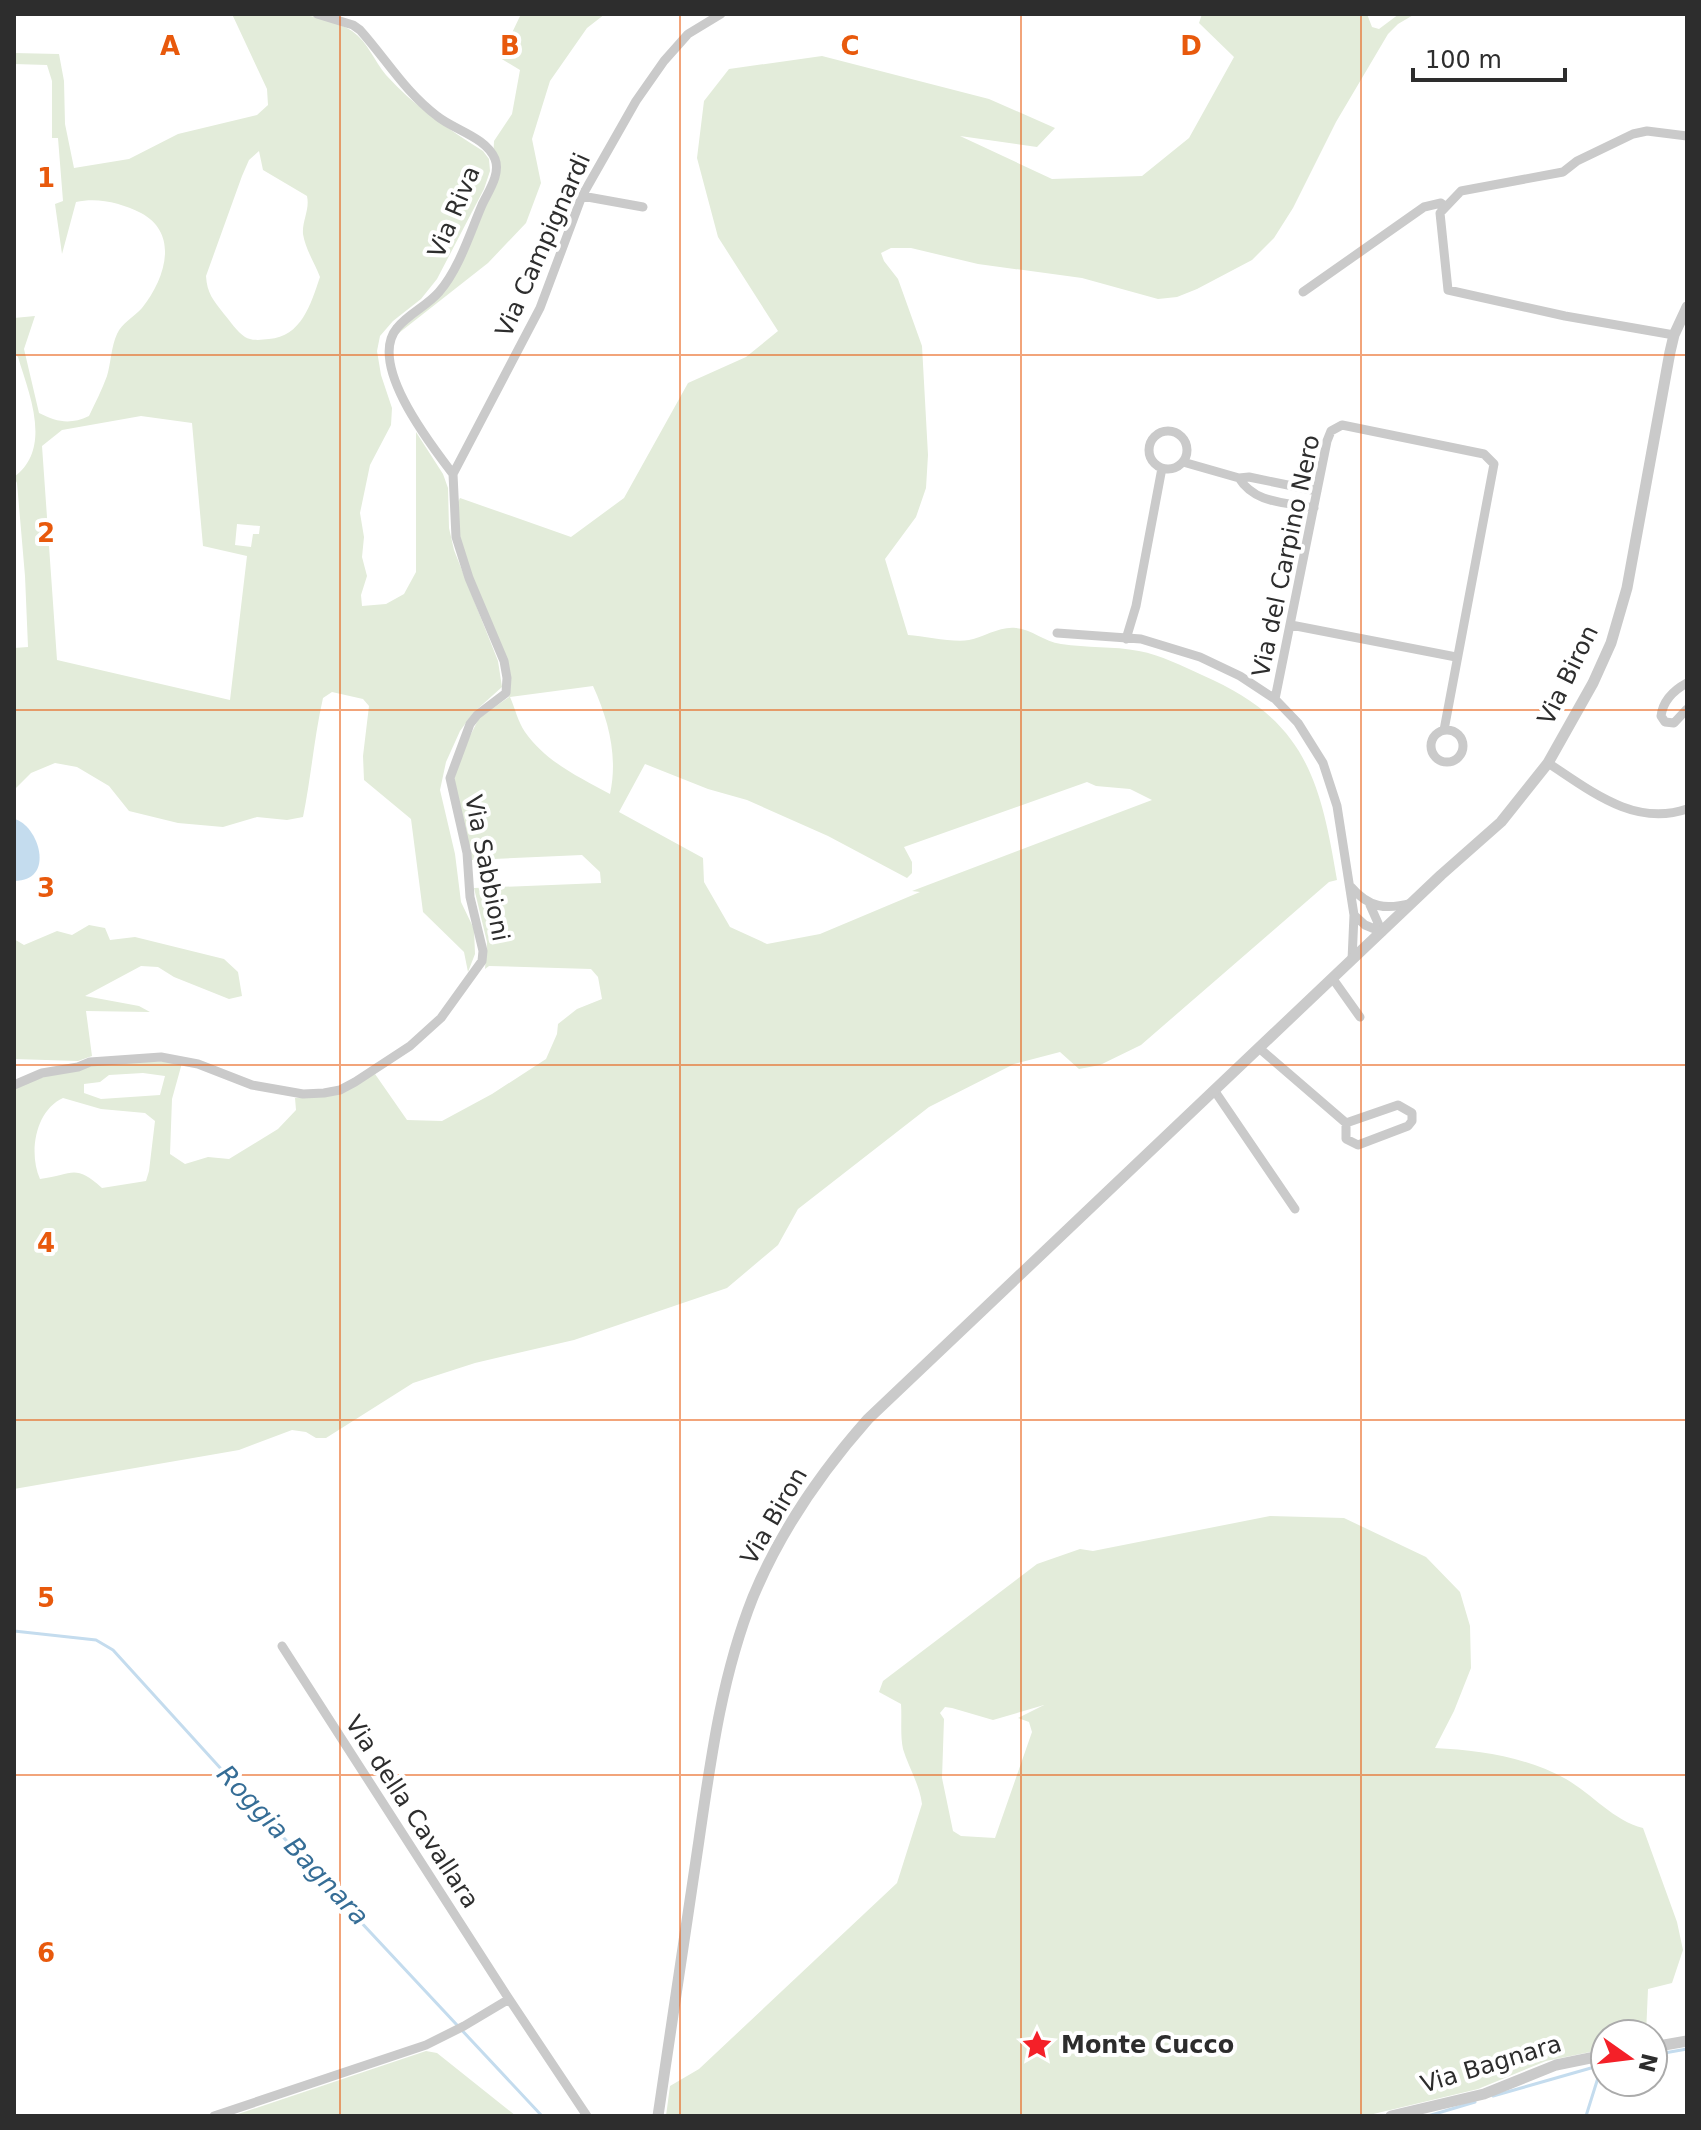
<svg xmlns="http://www.w3.org/2000/svg" width="1701" height="2130" font-family="'DejaVu Sans',sans-serif">
	<rect width="100%" height="100%" fill="#fff"/>
	<!-- green -->
	<path fill="#e3ecda" fill-rule="evenodd" d="M232,14C271,14 318,9 352,31C368,42 374,61 386,75C415,107 447,128 483,151L489,159L490,171L484,189L437,279L421,299L393,321L380,336L377,351L381,375L392,408L391,425L370,465L360,513L364,537L362,557L367,576L361,595L362,606L386,604L404,594L416,572V432L443,474L448,488L449,528L454,550L498,661L502,687L473,713L460,731L446,762L440,790L455,854L461,902L474,929L475,954L468,972L464,952L423,912L411,819L364,780L363,756L369,706L363,699L332,692L323,698C314,738 311,778 303,817L287,820L257,817L223,827L178,823L129,811L109,786L77,767L55,763L31,773L14,790V648L28,647L25,576L17,483L14,477C53,448 29,394 18,357L14,353V318L35,316L24,349L39,413C57,422 70,425 89,416C95,403 102,390 107,376C111,363 111,347 117,334C122,323 134,317 142,308C165,279 180,234 141,213C121,203 98,197 76,202L62,254L55,204L63,201L58,138H52V81L47,65L14,64V53L59,54L64,81L65,124L74,168L129,159L178,134L257,115L268,105L267,89ZM259,151L263,170L307,196C310,210 302,220 303,234C305,248 315,264 320,277C311,304 301,337 269,339C261,340 251,341 245,337C237,332 230,321 224,314C213,300 207,293 206,276L242,176L249,160ZM141,416L192,423L203,546L247,556L230,700L57,660L42,446L62,430ZM237,524L260,526L259,534H253L251,547L235,545Z
		M521,14H605L587,28L550,81L532,139L541,183L526,223L488,263L390,340L441,290L492,184L494,141L512,114L520,70L500,58Z
		M1202,14H1367L1372,27L1379,29L1399,14H1415L1398,24L1388,34L1336,122L1293,208L1274,238L1252,260L1197,289L1177,297L1158,299L1082,278L978,264L911,248H891L881,253L884,261L898,279L922,346L928,455L926,488L916,517L885,559L908,635C925,636 954,643 969,640C984,637 1000,626 1016,628C1032,629 1044,642 1061,644C1087,648 1113,646 1139,651C1161,655 1182,666 1202,675C1304,719 1320,777 1337,880L1329,882L1141,1045L1100,1065L1079,1069L1060,1052L1014,1064L929,1107L798,1209L778,1245L727,1288L574,1340L475,1363L413,1383L326,1438H316L306,1432L292,1430L239,1450L14,1489V1089C66,1064 126,1057 182,1063L172,1099L170,1154L185,1164L208,1157L229,1159L278,1129L296,1110L295,1098L336,1095L375,1074L407,1120L442,1121L492,1094L546,1059L557,1034L558,1024L577,1009L602,999L598,977L591,969L489,966L485,969L487,942L474,888L601,883L600,872L582,855L472,860L454,779L464,748L479,718L509,697C518,660 464,577 458,533C456,524 458,512 458,502L460,498L571,537L624,498L688,383L746,357L778,331L718,237L697,158L704,101L729,69L822,56L989,99L1055,128L1037,147L960,136L1052,179L1142,176L1189,138L1234,57L1199,23ZM593,686C609,721 618,757 610,794C579,777 546,762 525,732C518,722 515,708 510,697ZM645,764L708,789L747,800L828,836L907,878L912,873V862L904,847L1087,782L1096,786L1130,789L1152,800L912,891L920,892L820,934L767,944L730,927L704,882L703,858L619,812ZM143,1073L165,1076L160,1095L101,1099L84,1093V1084L100,1082L109,1075ZM63,1098L101,1109L145,1113L155,1121L149,1171L146,1181L102,1188C74,1163 73,1175 40,1179C28,1152 36,1110 63,1098Z
		M89,925L105,928L110,940L135,937L224,959L238,972L242,996L229,999L174,977L158,967L141,966L85,996L139,1006L150,1012L86,1011L92,1056L78,1061L14,1059V939L24,945L57,931L72,935Z
		M1270,1516L1344,1518L1426,1557L1460,1592L1470,1626L1471,1668L1454,1711L1435,1748C1479,1750 1526,1757 1566,1779C1592,1794 1614,1821 1643,1828L1677,1922L1683,1950L1672,1983L1648,1989L1646,2034H1605V2049L1546,2061L1478,2089L1365,2116H666L670,2086L699,2069L897,1883L922,1804C920,1786 909,1768 903,1749C900,1735 902,1719 901,1704L879,1692L883,1681L1037,1564L1080,1549L1093,1551ZM1044,1705L1018,1718L1029,1722L1032,1732L995,1838L961,1836L953,1831L942,1778L944,1719L940,1713L945,1707L952,1708L993,1720Z
		M426,2051L437,2053L516,2116H232Z"/>
	<!-- water -->
	<path fill="#c4dcee" d="M14,819C38,824 57,881 14,881Z"/>
	<g fill="none" stroke-linecap="round" stroke-linejoin="round">
		<!-- stream -->
		<path stroke="#c4dcee" stroke-width="3" d="M14,1631L96,1640L113,1650L343,1903L542,2116
			M1653,2055L1687,2049
			M1493,2096L1605,2064
			M1428,2116L1475,2102
			M1586,2116L1602,2065"/>
		<!-- minor -->
		<path stroke="#cacaca" stroke-width="9" d="M317,14L353,25L360,30C386,59 405,92 437,116C454,130 486,137 495,159C501,174 488,192 482,205C470,233 459,269 439,292C427,306 408,314 397,328C367,364 431,445 453,474
			M582,196L643,207
			M1303,292L1424,207L1441,203L1445,206
			M1674,335L1565,316L1448,290L1440,213L1461,191L1563,172L1577,161L1633,134L1647,131L1687,136
			M1149 450a19 19 0 1 1 38 0a19 19 0 1 1-38 0Z
			M1183,462L1239,478L1249,477L1317,491
			M1239,478C1255,504 1285,502 1314,508
			M1291,625L1456,657
			M1057,633L1141,639L1200,657L1240,676L1275,699L1298,723L1323,763L1337,806L1354,915L1352,960
			M1126,639L1136,606L1162,468
			M1687,683C1674,690 1663,701 1661,716L1665,722L1674,723L1687,709
			M1275,699L1327,441L1331,431L1342,425L1484,454L1494,464L1444,730
			M1431 746a16 16 0 1 1 32 0a16 16 0 1 1-32 0Z
			M1548,763C1591,791 1634,827 1687,809
			M1351,887C1369,908 1386,910 1412,903
			M1370,905L1382,932
			M1354,915L1365,925L1382,932
			M1333,979L1360,1017
			M1259,1048L1346,1123V1139L1358,1145L1408,1126L1412,1121V1113L1398,1105L1346,1123
			M14,1085L42,1073L78,1067L90,1062L161,1057L198,1064L252,1085L303,1094L324,1093L340,1090L355,1082L410,1046L441,1018L482,961L483,951L470,897L467,853L450,778L470,724L477,715L506,693L507,678L504,661L469,578L456,537L453,474L540,308L582,196L636,101L664,61L688,34L721,14
			M1214,1090L1295,1209
			M282,1646L509,1999L587,2116
			M214,2116L426,2045L464,2026L509,1999"/>
		<!-- tertiary -->
		<path stroke="#cacaca" stroke-width="11" d="M1653,2047L1687,2041
			M658,2116C672,2024 685,1932 699,1840C711,1757 722,1675 753,1597C780,1532 821,1472 868,1419L1441,875L1501,822L1548,763L1593,683L1611,643L1627,588L1670,352L1674,335L1687,307
			M1391,2116L1484,2094L1556,2065L1605,2055"/>
	</g>
	<!-- grid -->
	<path fill="none" stroke="#e8590c" stroke-width="2" stroke-opacity="0.55" d="M340,14V2116M680,14V2116M1021,14V2116M1361,14V2116M14,355H1687M14,710H1687M14,1065H1687M14,1420H1687M14,1775H1687"/>
	<!-- icons -->
	<defs>
		<g id="sight-bare" transform="scale(2.4)"><path d="M0-6L1.8-2.2L6-1.7L2.9 1.2L3.7 5.4L0 3.3L-3.7 5.4L-2.9 1.2L-6-1.7L-1.8-2.2Z" fill="#f42028" stroke="#fff" stroke-width="2.5" paint-order="stroke"/></g>
	</defs>
	<g fill-rule="evenodd">
		<use href="#sight-bare" x="1037" y="2045"/>
	</g>
	<g text-anchor="middle" dominant-baseline="central" stroke-width="8" stroke-linejoin="round" paint-order="stroke">
		<!-- street labels -->
		<g font-size="24" fill="#2d2d2d" stroke="#fff">
			<text transform="translate(454 212) rotate(-67)">Via Riva</text>
			<text transform="translate(543 245) rotate(-66)">Via Campignardi</text>
			<text transform="translate(1286 556) rotate(-78)">Via del Carpino Nero</text>
			<text transform="translate(1568 675) rotate(-64)">Via Biron</text>
			<text transform="translate(487 868) rotate(79)">Via Sabbioni</text>
			<text transform="translate(774 1516) rotate(-60)">Via Biron</text>
			<text transform="translate(412 1812) rotate(57)">Via della Cavallara</text>
			<text transform="translate(1491 2064) rotate(-17)">Via Bagnara</text>
		</g>
		<!-- poi labels -->
		<g font-size="24" font-weight="bold" fill="#2d2d2d" stroke="#fff" text-anchor="start">
			<text x="1061" y="2045">Monte Cucco</text>
		</g>
		<!-- water labels -->
		<g font-size="26" font-style="italic" fill="#356d96" stroke="#fff">
			<text transform="translate(293 1845) rotate(47)">Roggia Bagnara</text>
		</g>
	</g>
	<g font-size="26" text-anchor="middle" font-weight="bold" fill="#e8590c" stroke="#fff" stroke-width="8" stroke-linejoin="round" paint-order="stroke">
		<text x="170" y="55">A</text>
		<text x="510" y="55">B</text>
		<text x="850" y="55">C</text>
		<text x="1191" y="55">D</text>
		<text x="46" y="187">1</text>
		<text x="46" y="542">2</text>
		<text x="46" y="897">3</text>
		<text x="46" y="1252">4</text>
		<text x="46" y="1607">5</text>
		<text x="46" y="1962">6</text>
	</g>
	<!-- border -->
	<rect width="1701" height="2130" fill="none" stroke="#2d2d2d" stroke-width="32"/>
	<!-- north arrow -->
	<g transform="translate(1629 2058) rotate(104)"><circle r="38" fill="#ffffff" stroke="#ababab" stroke-width="2"/>
	<path d="M0-6L14 30L0 20L-14 30Z" fill="#f42028"/>
	<text y="-12" font-size="22" font-weight="bold" text-anchor="middle" fill="#2d2d2d">N</text>
	</g>
	<!-- scale -->
	<path d="M1413 68v12h152v-12" fill="none" stroke="#2d2d2d" stroke-width="4"/>
	<text x="1425" y="68" font-size="24" fill="#2d2d2d" stroke="#ffffff" stroke-width="6" paint-order="stroke">100 m</text>
</svg>
